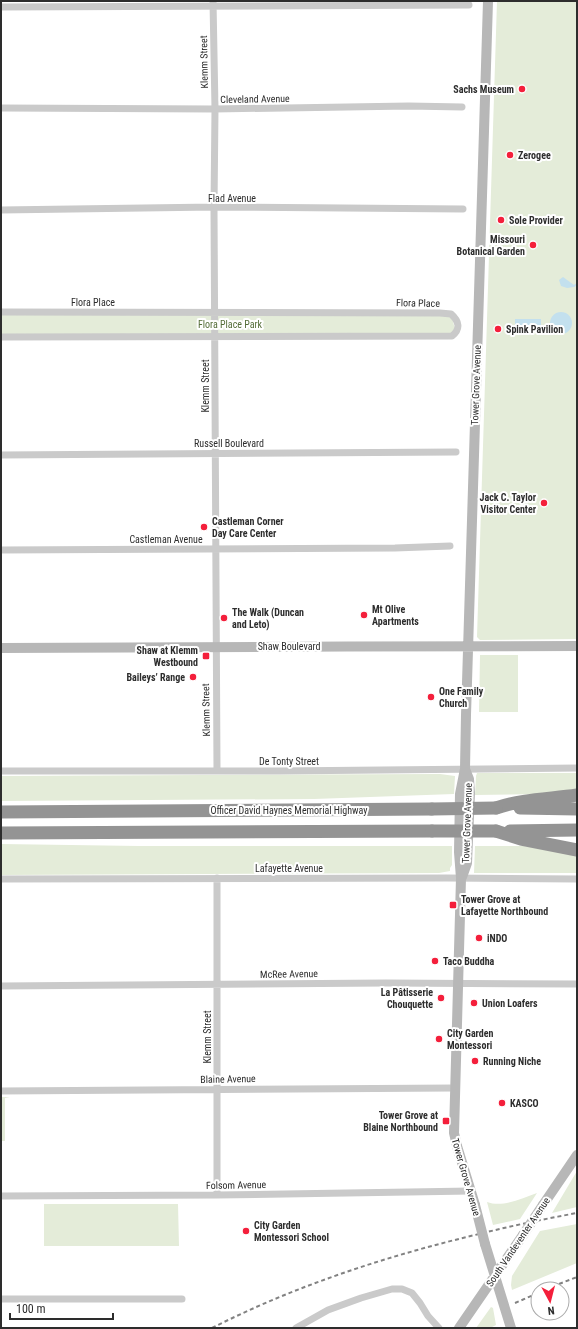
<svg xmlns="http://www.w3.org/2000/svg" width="578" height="1329" font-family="'Roboto Condensed',sans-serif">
	<rect width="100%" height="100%" fill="#fff"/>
	<!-- green -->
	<path fill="#e4ecd9" d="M497,1H577V639L480,640L477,637Z
		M1,312L451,314L456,333L1,337Z
		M480,655H518V712H479Z
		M477,773H577V792L547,794L475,795L476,776Z
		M440,774L455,776L454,794L314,799L1,801V776Z
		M1,844L139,846H452V865L450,868V871L439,873L1,875Z
		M475,846H524L577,854V873H474Z
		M1,1097H10L5,1098V1141H1Z
		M577,1171V1207L552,1213Z
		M537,1193L520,1219L493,1225L487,1202C503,1208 522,1198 537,1193Z
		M44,1204H178L179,1246H44Z
		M577,1224V1263L512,1290L511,1285L512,1276L540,1231Z
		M491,1307L493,1308L496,1325L490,1328H476Z"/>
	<!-- water -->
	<path fill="#c3e0ee" d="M563,277L574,285V287L567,288L561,286L559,280Z
		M550 323a11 11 0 1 1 22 0a11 11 0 1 1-22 0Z
		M515,319H541V327H515Z"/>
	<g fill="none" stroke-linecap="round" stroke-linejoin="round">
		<!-- stream -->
		<path stroke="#c3e0ee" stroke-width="2" d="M574,286L577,284"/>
		<!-- street -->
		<path stroke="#cacaca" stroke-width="7" d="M213,1L215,109L214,207L217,770
			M1,7L469,5
			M1,108L215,109L409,106L462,107
			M1,210L214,207L463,209
			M1,312L440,313L451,314C459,321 461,329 452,336L1,337
			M1,455L456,452
			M1,550L395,548L450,546
			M1,771H279L577,768
			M217,878V1195
			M1,879L447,878L577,879
			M1,986L386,983L577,984
			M1,1091L455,1088
			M1,1196L217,1195L471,1191
			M1,1299H182
			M296,1328L328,1310L361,1298L392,1289H402L412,1293L420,1303L428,1316L439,1328"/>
		<!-- secondary -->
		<path stroke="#b7b7b7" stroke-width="10" d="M1,648C193,646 385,647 577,646
			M462,877L467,863L470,793L469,779L465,769
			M475,1205L457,1146L454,1133L461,878L459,852L460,794L465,769L466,715L488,1
			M543,1205L577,1155
			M485,1244L511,1328
			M459,1328L523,1235"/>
		<!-- highway -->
		<path stroke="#949494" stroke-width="13" d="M496,808C522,799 550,799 577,795
			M520,808L577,809
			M1,812L432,809
			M496,831L521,839L577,850
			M510,831L577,830
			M1,833L432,831"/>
		<!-- rail -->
		<path stroke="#828282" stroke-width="2" stroke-dasharray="4 3" stroke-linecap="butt" d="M546,1289L577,1277
			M515,1303L538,1293
			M212,1328C297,1285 387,1256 479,1234C511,1226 544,1219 577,1213"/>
		<!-- secondary-bridge -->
		<path stroke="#b7b7b7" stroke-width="10" d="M475,1205L485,1244
			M523,1235L543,1205"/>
		<!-- highway-bridge -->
		<path stroke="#949494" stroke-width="13" d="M432,809L496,808
			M432,831H496"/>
	</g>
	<!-- markers -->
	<g fill="#f41f3b" stroke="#fff" stroke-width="1.5">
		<circle cx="522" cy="89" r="4"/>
		<circle cx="510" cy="155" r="4"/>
		<circle cx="501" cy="220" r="4"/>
		<circle cx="533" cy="245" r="4"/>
		<circle cx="498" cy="329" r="4"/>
		<circle cx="544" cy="503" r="4"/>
		<circle cx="204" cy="527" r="4"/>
		<circle cx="364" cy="615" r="4"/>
		<circle cx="224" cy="618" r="4"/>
		<rect x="202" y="652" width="8" height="8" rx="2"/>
		<circle cx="193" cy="677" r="4"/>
		<circle cx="431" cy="697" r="4"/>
		<rect x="449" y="901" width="8" height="8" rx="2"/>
		<circle cx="479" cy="938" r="4"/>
		<circle cx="435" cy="961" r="4"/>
		<circle cx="441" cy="998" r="4"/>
		<circle cx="474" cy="1003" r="4"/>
		<circle cx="439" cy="1039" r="4"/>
		<circle cx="475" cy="1061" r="4"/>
		<circle cx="502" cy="1103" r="4"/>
		<rect x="442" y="1117" width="8" height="8" rx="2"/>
		<circle cx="246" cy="1231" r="4"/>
	</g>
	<g text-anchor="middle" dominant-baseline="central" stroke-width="4" stroke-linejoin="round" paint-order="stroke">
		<!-- street labels -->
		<g font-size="10" fill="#2d2d2d" stroke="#fff">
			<text transform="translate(204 62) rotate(-91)">Klemm Street</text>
			<text transform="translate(255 99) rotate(-1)">Cleveland Avenue</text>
			<text x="232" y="198">Flad Avenue</text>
			<text x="93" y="302">Flora Place</text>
			<text transform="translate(418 303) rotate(1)">Flora Place</text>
			<text transform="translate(476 385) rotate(-88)">Tower Grove Avenue</text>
			<text transform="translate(205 386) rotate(-90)">Klemm Street</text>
			<text x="229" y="443">Russell Boulevard</text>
			<text x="166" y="539">Castleman Avenue</text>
			<text x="289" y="646">Shaw Boulevard</text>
			<text transform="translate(206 710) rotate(-91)">Klemm Street</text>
			<text x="289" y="761">De Tonty Street</text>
			<text x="289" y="810">Officer David Haynes Memorial Highway</text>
			<text transform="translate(467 823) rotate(-88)">Tower Grove Avenue</text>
			<text x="289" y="868">Lafayette Avenue</text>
			<text transform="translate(289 974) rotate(-1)">McRee Avenue</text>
			<text transform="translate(207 1037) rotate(-90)">Klemm Street</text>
			<text transform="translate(228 1079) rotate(-1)">Blaine Avenue</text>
			<text transform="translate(466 1177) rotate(74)">Tower Grove Avenue</text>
			<text transform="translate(236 1185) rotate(-1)">Folsom Avenue</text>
			<text transform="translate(518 1242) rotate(-56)">South Vandeventer Avenue</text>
		</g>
		<!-- poi labels -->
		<g font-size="10" font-weight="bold" fill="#2d2d2d" stroke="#fff" text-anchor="start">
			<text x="514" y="89" text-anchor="end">Sachs Museum</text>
			<text x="518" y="155">Zerogee</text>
			<text x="509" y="220">Sole Provider</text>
			<text x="525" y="239" text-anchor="end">Missouri<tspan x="525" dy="12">Botanical Garden</tspan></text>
			<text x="506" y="329">Spink Pavilion</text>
			<text x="536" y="497" text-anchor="end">Jack C. Taylor<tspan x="536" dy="12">Visitor Center</tspan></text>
			<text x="212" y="521">Castleman Corner<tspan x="212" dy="12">Day Care Center</tspan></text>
			<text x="372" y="609">Mt Olive<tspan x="372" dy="12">Apartments</tspan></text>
			<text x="232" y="612">The Walk (Duncan<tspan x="232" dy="12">and Leto)</tspan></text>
			<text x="198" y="650" text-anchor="end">Shaw at Klemm<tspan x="198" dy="12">Westbound</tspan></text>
			<text x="185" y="677" text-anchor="end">Baileys’ Range</text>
			<text x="439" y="691">One Family<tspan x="439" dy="12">Church</tspan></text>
			<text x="461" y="899">Tower Grove at<tspan x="461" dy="12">Lafayette Northbound</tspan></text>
			<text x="487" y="938">iNDO</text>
			<text x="443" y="961">Taco Buddha</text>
			<text x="433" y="992" text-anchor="end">La Pâtisserie<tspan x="433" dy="12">Chouquette</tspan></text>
			<text x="482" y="1003">Union Loafers</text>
			<text x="447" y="1033">City Garden<tspan x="447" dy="12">Montessori</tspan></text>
			<text x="483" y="1061">Running Niche</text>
			<text x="510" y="1103">KASCO</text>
			<text x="438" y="1115" text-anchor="end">Tower Grove at<tspan x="438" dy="12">Blaine Northbound</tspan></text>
			<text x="254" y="1225">City Garden<tspan x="254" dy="12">Montessori School</tspan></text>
		</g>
		<!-- park labels -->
		<g font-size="10" fill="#536c37" stroke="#fff">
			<text x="230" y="324">Flora Place Park</text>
		</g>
	</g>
	<!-- border -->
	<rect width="578" height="1329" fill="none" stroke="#2d2d2d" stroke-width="4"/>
	<!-- north arrow -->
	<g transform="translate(550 1301) rotate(173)"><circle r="19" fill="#ffffff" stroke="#ababab"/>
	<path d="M0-3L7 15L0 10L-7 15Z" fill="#f41f3b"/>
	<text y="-6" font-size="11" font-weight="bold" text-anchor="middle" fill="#2d2d2d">N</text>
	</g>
	<!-- scale -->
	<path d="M10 1313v6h103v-6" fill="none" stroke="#2d2d2d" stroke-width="2"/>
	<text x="16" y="1313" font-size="12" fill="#2d2d2d" stroke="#ffffff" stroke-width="3" paint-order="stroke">100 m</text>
</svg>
